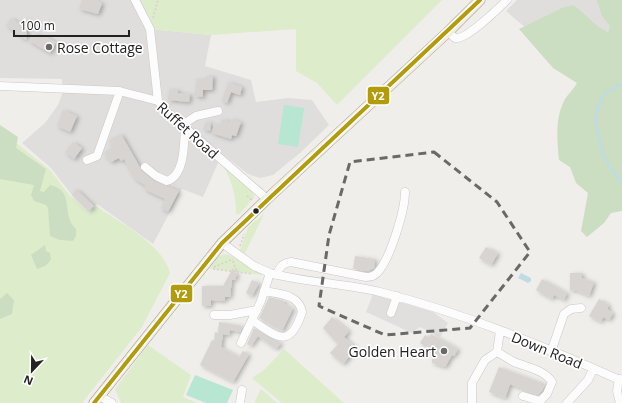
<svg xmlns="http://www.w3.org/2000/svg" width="622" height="403" font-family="'Open Sans',sans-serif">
	<defs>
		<filter id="shadow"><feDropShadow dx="2.5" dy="1.5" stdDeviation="2" flood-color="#0004"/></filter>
	</defs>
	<rect width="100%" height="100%" fill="#f0eeeb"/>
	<!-- residential -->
	<path fill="#dfdedc" d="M0,0H141L148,14L150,29L211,35L205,66L251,80L256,102L288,98L312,100L329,125L300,153L273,175L260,178L248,174L222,154L203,197L182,189L153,244L97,204L89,212L71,194L51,168L22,143L45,123L58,105L62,94V79L0,78Z
		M517,0H610L618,24L602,35L527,29L506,11Z"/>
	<!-- grass -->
	<path fill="#ddeccb" d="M141,0H442L337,105L317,83L296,71V29L211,35L150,29L148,14Z
		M0,130L50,170L70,196L89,213L96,206C120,223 163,244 170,273L142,327L82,403H0Z
		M222,164L253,190L254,198L239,214H236C236,195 232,181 222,164Z
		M264,214L244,255L240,250L248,227Z
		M226,254L231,256L263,275L207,268L218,256Z
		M148,345L191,375L183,397L197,403H121L115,389Z
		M284,349L344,403H282L252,378L265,369Z
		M261,389L277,403H254Z"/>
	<!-- forest -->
	<path fill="#cbdec1" d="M597,0H622V211L611,213L604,223L587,237L581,231L588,193L576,183L570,167L559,160C557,140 555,119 564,101C567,95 573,90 577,83L553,68L519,29L562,8L573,5C588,15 592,25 608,32L610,26L602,16Z
		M0,125L18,137L16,148L46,169L40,191L44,192L50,185C76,191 60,214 76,229V236L73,241L60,240L50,236L48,208L46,205L34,201L31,195L34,185L0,179Z
		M45,245L46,251L50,253L51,260L45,266L37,269L31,255Z
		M7,293L14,300L12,314L0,319V299Z"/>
	<!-- pitch -->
	<path fill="#b7e6d2" d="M284,105L304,108L298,147L278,144Z
		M195,375L233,390L227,403H206L186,395Z"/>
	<!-- parking -->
	<path fill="#e0dfde" d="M373,294L433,312L448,323L440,337L420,327L412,333L366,312Z"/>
	<!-- water -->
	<path fill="#bfdbe3" d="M521,273L531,278V281L528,283L518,278Z"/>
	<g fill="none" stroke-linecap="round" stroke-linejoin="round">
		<!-- stream -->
		<path stroke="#bfdbe3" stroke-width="2.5" d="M622,84L606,92L601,98L595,119L603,156L622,184"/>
	</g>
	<!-- building -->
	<path fill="#d7d4d2" filter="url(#shadow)" d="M82,0H95L102,3L98,14L79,9Z
		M11,18L22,25L28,18L26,40L6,25Z
		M35,33L43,38L44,36L56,42L50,53L29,41Z
		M206,76H213L212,90H203V97L195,96L196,79L206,80Z
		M228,82L242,87L240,95L231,92L227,103L222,101Z
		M169,89L178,90V93L190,94L189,102L168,100Z
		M63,110L77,116L70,132L57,126Z
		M222,119L230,122L231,119L241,122L236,136L232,135L231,139L212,133L214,124L219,126Z
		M206,122L211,123L210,131L203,129Z
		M121,134L142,171L154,181L179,191L168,212L161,208L165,199L144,189L146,186L135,179L124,159L121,161L119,158L111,162L104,153L112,147L109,140Z
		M73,142L82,148L74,159L65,152Z
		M76,189L94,206L89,211L72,195Z
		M486,247L498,253L491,265L479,258Z
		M355,256L375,259L374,268L367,271L353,269Z
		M233,268V272L237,273L235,280L232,279L230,297H225V301L211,300V306H202V286H223Z
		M570,273H582V278L594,282L589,296L575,290L570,291Z
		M542,279L567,293L564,300L554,295L552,299L536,290Z
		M252,280L259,283L252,296L246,293Z
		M269,297L285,301L283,303L293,308L282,331L259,318Z
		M599,299L609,305L607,309L613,313L609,320L603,317L601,322L589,316Z
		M332,317L349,331L344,337L356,348L343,364L330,353L338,344L323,328Z
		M219,322L243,326L240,332L230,330L229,335L223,334L221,347L239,357L243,351L249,354L233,382L200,365L212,340L214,341L215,332L218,333Z
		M254,328L281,343L276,349L258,336L251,346L247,344Z
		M431,334L458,349L454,356L452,355L445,367L432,363V360L435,353L420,343L425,335L429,337Z
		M499,367L545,384L542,391L538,395L510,384L505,398L489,392Z"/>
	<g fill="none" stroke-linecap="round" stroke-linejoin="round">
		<!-- minor casing -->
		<g stroke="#c9c8c7" stroke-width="9">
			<path id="minor" d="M135,0L150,29L158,101
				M448,32L455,38C465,41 499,8 507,0
				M0,86L119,91L158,101L168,113L267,199
				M182,125L196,116L218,111
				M87,160L97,156L120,91
				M145,167L156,176L167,181C185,176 184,143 185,128
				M222,243L254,266L270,273C306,283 344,283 380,292C463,313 544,346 622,381
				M276,275C280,267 282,263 291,262L366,277C370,277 374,276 377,273C390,260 405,210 405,192
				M391,313L397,296
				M214,315H230L257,310
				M252,320C277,337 290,350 302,312C299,294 279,294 264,291
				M241,343L261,301L270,273
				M497,352C503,355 508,359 514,362C526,367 545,370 552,382L547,394L540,401L523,396
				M551,352L564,314L571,309L581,308
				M619,379L617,391L620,403
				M99,396L112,403
				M240,403L242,390
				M472,403V383L485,360L497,352L500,331
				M567,403L588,380L593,369"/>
		</g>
		<!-- major casing -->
		<g stroke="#a79c86" stroke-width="11">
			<path id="major" d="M94,403L222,243L267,199L448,32L480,0"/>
		</g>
		<!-- path -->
		<path stroke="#dccecd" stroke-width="1.5" stroke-dasharray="2 2" stroke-linecap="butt" d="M153,18L158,0
			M247,196L253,201
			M240,246L244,234
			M233,261L237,272
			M214,267L233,259
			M213,269L252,274"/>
		<!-- minor -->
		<use href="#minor" stroke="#fdfcfc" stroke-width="8"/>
		<!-- major -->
		<use href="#major" stroke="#f3ede7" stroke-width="10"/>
		<!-- bus-1 casing -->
		<g stroke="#fff" stroke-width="7">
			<path id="bus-1" d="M94,403L222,243L480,0"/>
		</g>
		<!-- bus-1 -->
		<use href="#bus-1" stroke="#b29c0c" stroke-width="4"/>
	</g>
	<!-- marked area -->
	<path fill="none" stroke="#6a6968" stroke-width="3" stroke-dasharray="8 5" stroke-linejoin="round" d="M434,152L497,202L530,252L470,328L385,335L319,306L329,235L350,162Z"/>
	<!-- markers -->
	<g fill="#6a6968" stroke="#fff" stroke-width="1.5">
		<circle cx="49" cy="47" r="4"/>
		<circle cx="444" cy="351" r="4"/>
	</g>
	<circle fill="#222" stroke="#fff" stroke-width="1.5" cx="256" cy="211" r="3.5"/>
	<g text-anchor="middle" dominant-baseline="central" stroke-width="3.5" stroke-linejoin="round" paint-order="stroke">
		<!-- poi labels -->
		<g font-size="14" fill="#222" stroke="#fff" text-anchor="start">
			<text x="57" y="47">Rose Cottage</text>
			<text x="436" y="351" text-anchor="end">Golden Heart</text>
		</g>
		<!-- street labels -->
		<g font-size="14" fill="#222" stroke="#fff">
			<text transform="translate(188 130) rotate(42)">Ruffet Road</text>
			<text transform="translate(547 350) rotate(22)">Down Road</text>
		</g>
	</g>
	<g stroke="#fff" stroke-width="1.5">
		<rect x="367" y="86" width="23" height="19" rx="4" fill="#b29c0c"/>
		<rect x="170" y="284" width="23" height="19" rx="4" fill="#b29c0c"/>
	</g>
	<g font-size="11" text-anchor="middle" font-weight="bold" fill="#fff">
		<text x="378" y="100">Y2</text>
		<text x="181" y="298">Y2</text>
	</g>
	<!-- north arrow -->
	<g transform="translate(32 371) rotate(202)" stroke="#ffffff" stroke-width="3" paint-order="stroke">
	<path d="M0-3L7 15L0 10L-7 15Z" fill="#222222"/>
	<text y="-6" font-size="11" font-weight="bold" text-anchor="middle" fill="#222222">N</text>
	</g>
	<!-- scale -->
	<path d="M14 30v6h115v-6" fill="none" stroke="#222222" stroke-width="2"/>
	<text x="20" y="30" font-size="12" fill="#222222" stroke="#ffffff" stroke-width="3" paint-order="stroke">100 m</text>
</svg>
